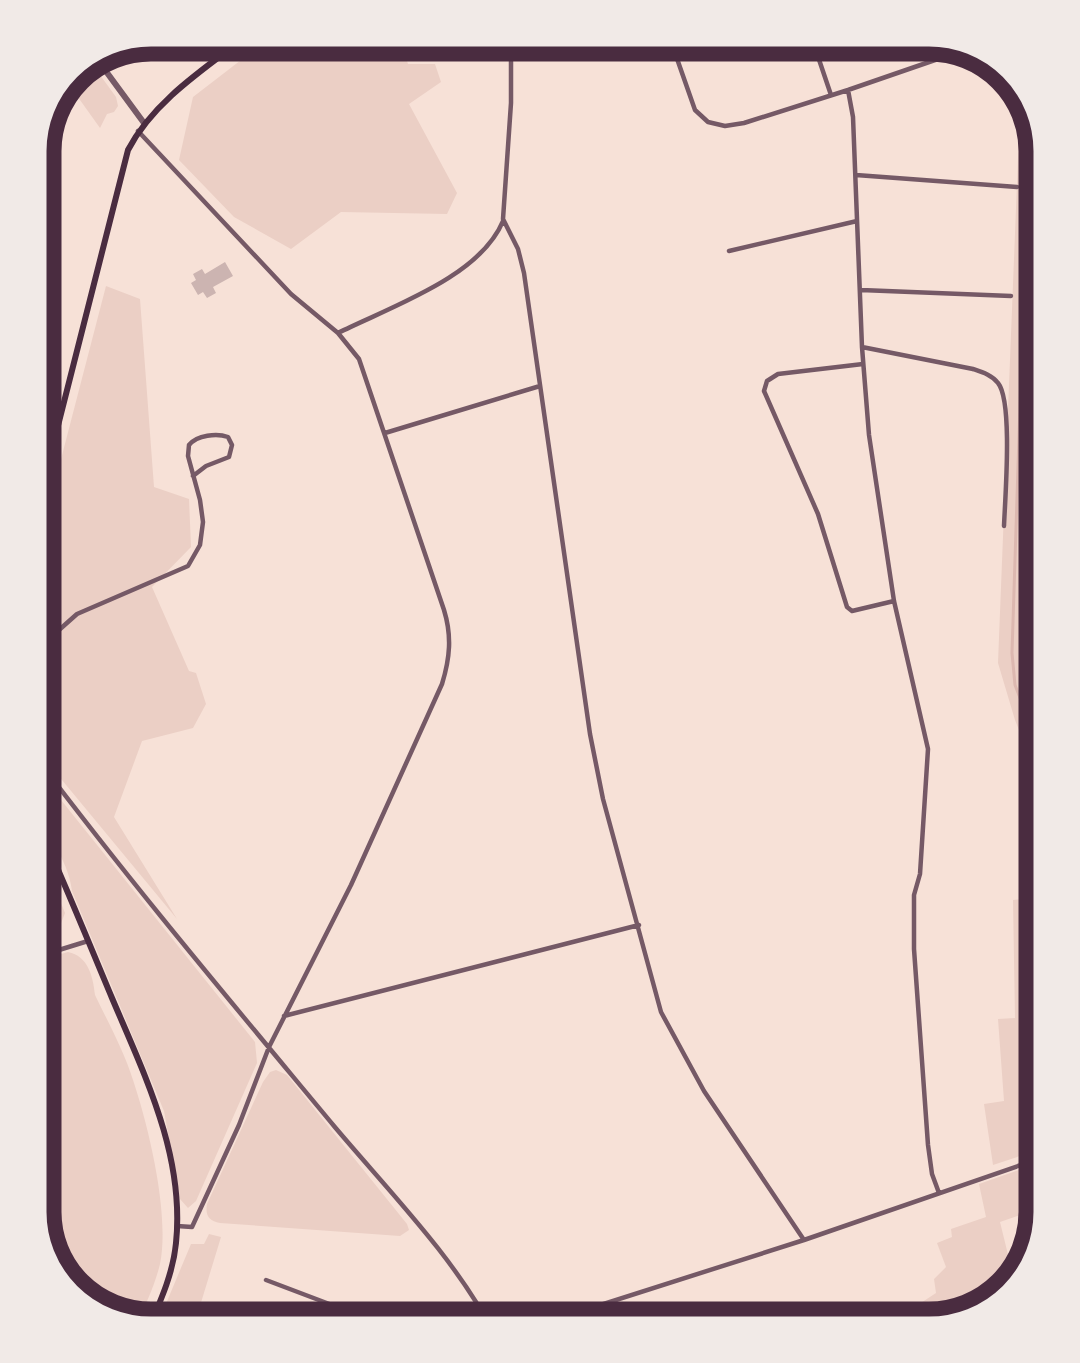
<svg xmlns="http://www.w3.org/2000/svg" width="1080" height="1363" font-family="'PT Sans Narrow',sans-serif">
	<rect width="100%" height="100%" fill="#f7e1d7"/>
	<!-- green -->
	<path fill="#ebcfc5" d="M276,33H399L408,64H435L441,82L409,104L457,193L447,214L341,212L291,249L234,217L179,160L193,97Z
		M87,57L116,97L118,106L114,112L107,114L100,128L65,79L73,63Z
		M1021,82L1027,86L1047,151V725L1042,727L1047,740V801L1015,720L998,663Z
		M106,286L140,299L154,487L189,499L191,547L152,587L189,671L196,673L206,704L193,728L142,741L114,817L177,919L33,745V567Z
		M33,771L41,775L255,1042L257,1063L196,1201L188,1208L180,1199L164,1111L72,891C68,856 43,834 34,800C32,791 33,780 33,771Z
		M33,833L65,913L58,931L33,947Z
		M1047,897V1147L993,1165L984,1104L1004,1101L998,1019L1015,1018L1013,900Z
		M68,952C88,956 93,976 95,995C108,1022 124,1051 133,1080C149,1128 170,1215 160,1264C155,1285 145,1306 136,1325L53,1277L33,1212V962Z
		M276,1070L287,1075L407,1224L409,1230L400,1236L220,1223C209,1221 205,1216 207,1204L263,1082L270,1072Z
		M1047,1160V1206L1000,1222L1013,1275L994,1310L929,1330H866L898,1318L936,1293L934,1279L946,1267L937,1243L952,1237L951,1229L986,1217L979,1184Z
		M209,1234L221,1237L196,1319L220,1330H155L191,1244H204Z"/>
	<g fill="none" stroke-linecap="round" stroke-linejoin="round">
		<!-- stream -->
		<path stroke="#dcb8b0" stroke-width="3" d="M1030,95L1012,653L1015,685L1047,767"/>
	</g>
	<!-- building -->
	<path fill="#ccb4b1" d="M225,262L233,276L213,287L216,293L207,298L203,292L198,295L191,283L196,280L193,274L202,269L205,274Z"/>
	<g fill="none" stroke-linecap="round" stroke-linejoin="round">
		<!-- minor -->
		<path stroke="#755966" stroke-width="4.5" d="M511,33V103L503,219L518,249L524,273L590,734L603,799L661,1012L704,1091L804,1240
			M668,33L695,110L708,122L725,126L744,123L848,90L964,50
			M810,33L831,95
			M942,37L947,54
			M848,90L853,117L862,347L869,435L894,601L928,749L920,874L914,895V949L928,1145L932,1174L939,1193
			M138,131L291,294L338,333L359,359L444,610C452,636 450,658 442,684L351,885L269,1047L239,1125L192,1227L177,1226
			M856,175L1017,187
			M729,251L857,221
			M861,290L1011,296
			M338,333C390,307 480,277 503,221
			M862,347L973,369C982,372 992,375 998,383C1013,401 1005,499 1004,526
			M863,364L778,374L767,381L764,391L818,514L847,607L852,611L894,601
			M385,433L540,386
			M33,664L50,638L77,614L188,566L200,545L203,522L200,500L188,456L189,445C197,435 217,433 228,437L232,445L229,457L206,466L193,476
			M33,753C129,881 232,1003 334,1126C386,1188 455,1258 492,1330
			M33,958L88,941
			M284,1016L639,925
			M266,1280L398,1330
			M522,1330L804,1240L1047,1156"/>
		<!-- tertiary -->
		<path stroke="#755966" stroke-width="6" d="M94,55L144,123"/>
		<!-- secondary -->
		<path stroke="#4a2c40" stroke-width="6" d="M33,524L128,150C154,100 207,67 251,33
			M33,813C61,874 86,936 112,998C145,1076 185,1156 176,1243C173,1274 160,1302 148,1330"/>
	</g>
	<!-- crop -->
	<path d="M0 0H1080V1363H0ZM151 54H929A97 97 0 0 1 1026 151V1212A97 97 0 0 1 929 1309H151A97 97 0 0 1 54 1212V151A97 97 0 0 1 151 54Z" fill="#f1eae7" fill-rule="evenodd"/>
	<path fill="none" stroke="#4a2c40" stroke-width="15" d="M151 54H929A97 97 0 0 1 1026 151V1212A97 97 0 0 1 929 1309H151A97 97 0 0 1 54 1212V151A97 97 0 0 1 151 54Z"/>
</svg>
